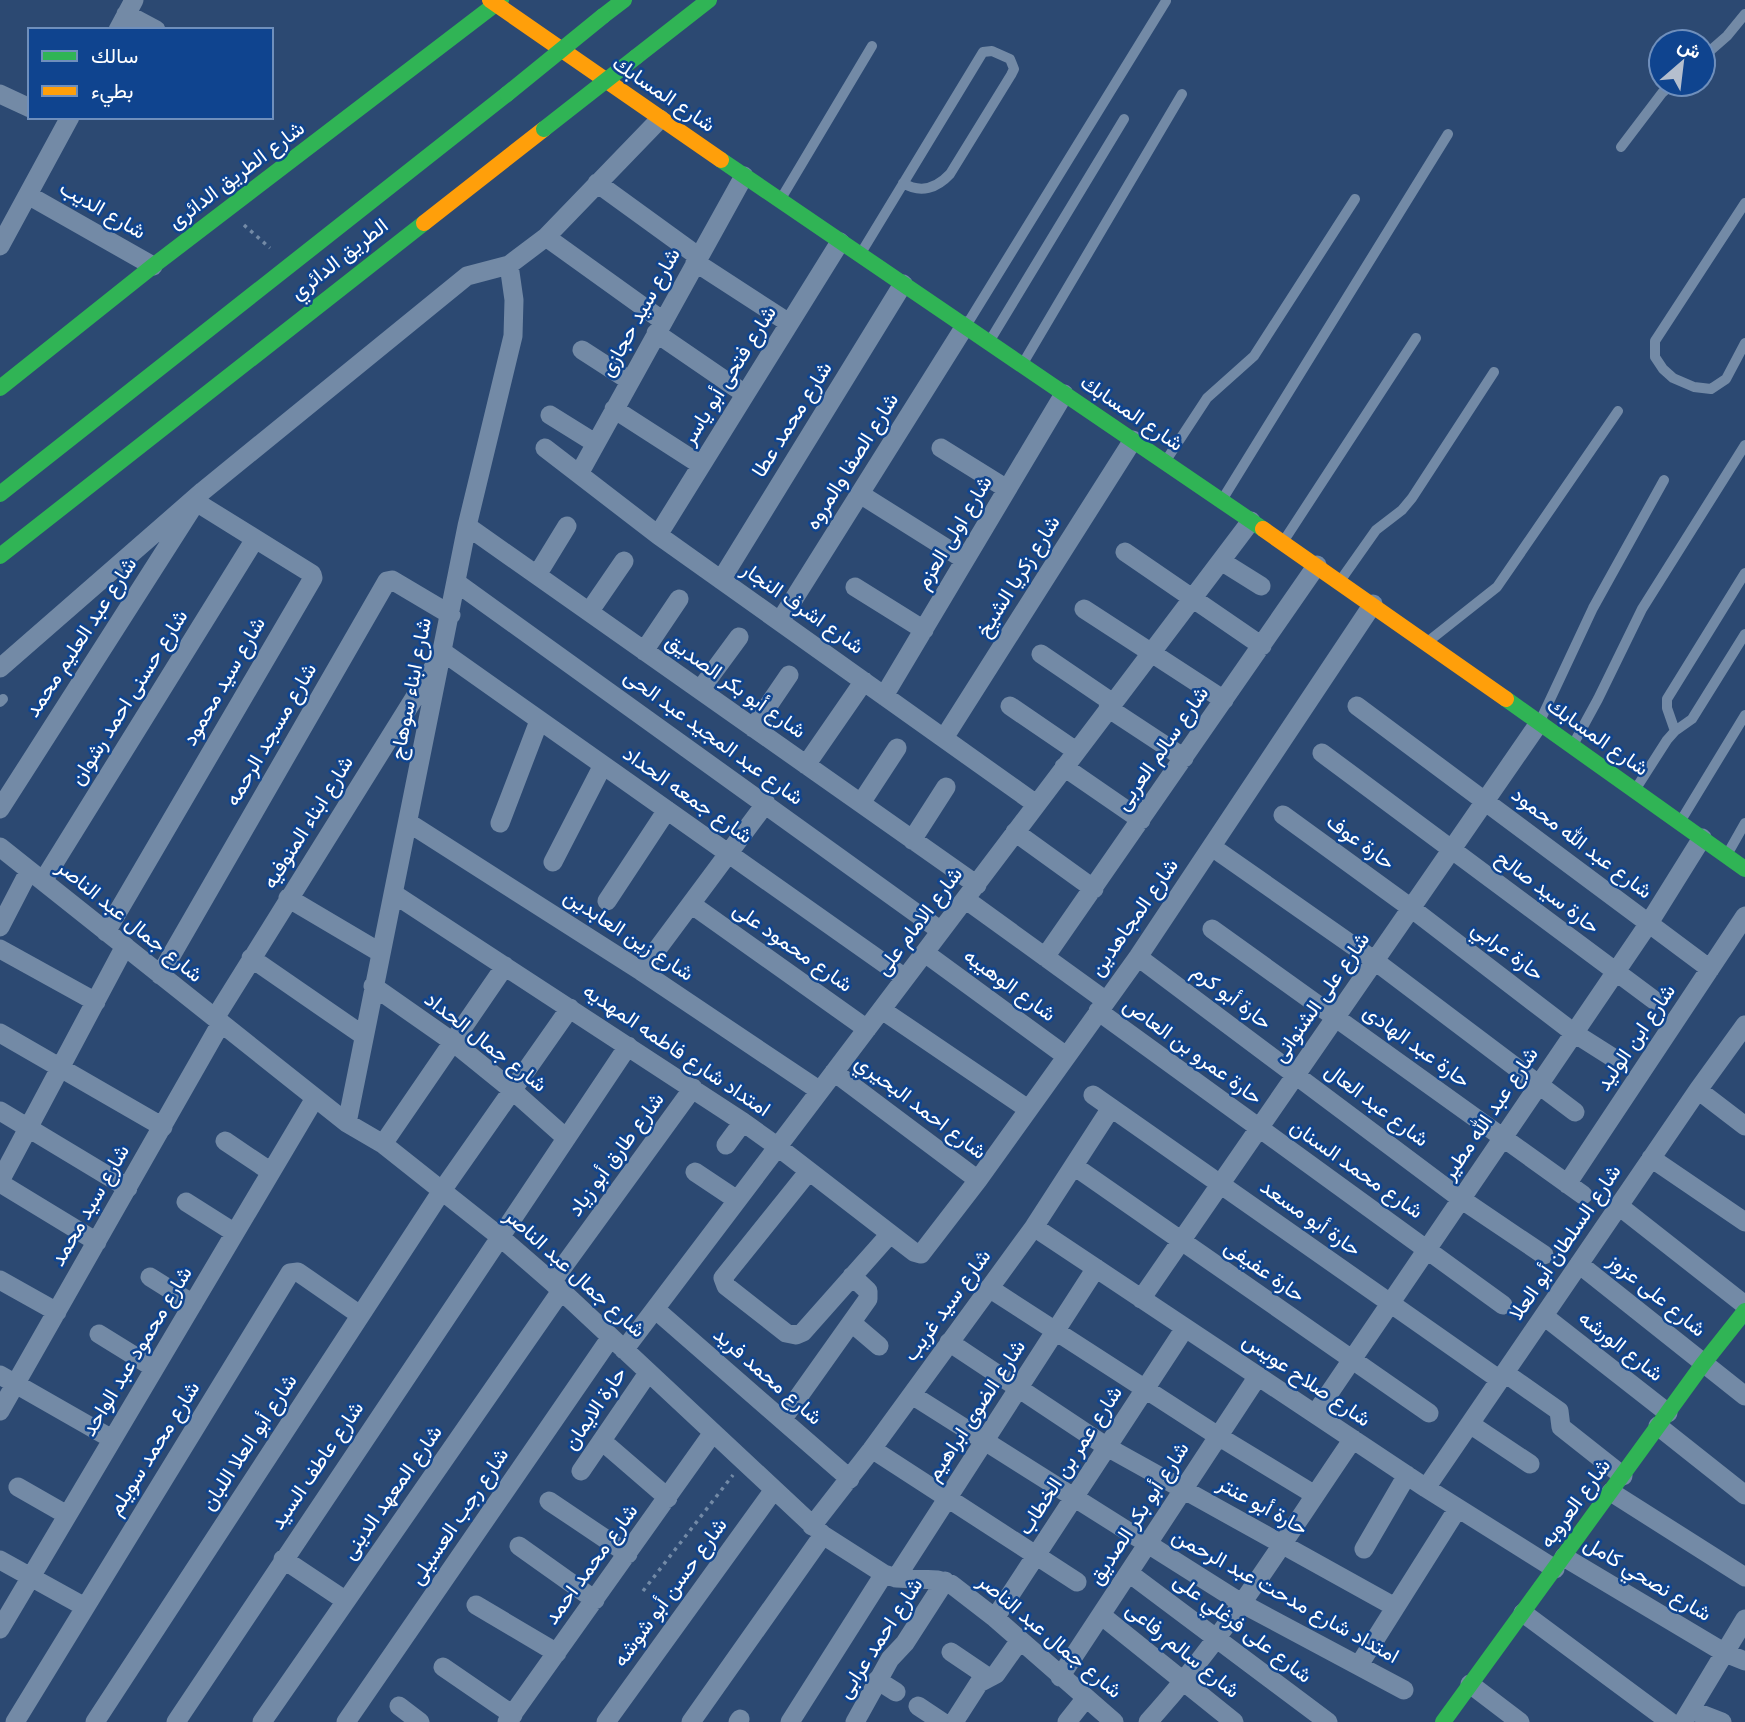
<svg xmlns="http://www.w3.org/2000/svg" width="1745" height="1722" font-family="Overpass,Vazirmatn,sans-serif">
	<rect width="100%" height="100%" fill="#2c4972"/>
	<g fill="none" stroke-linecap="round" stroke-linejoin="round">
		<!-- path -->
		<path stroke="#738aa6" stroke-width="3.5" stroke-dasharray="3.5 5" stroke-linecap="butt" d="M244,225L270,248
			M643,1591L733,1475"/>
		<!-- lane -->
		<path stroke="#738aa6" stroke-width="10" d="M1703,57L1727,36L1745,14
			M1621,147L1662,93L1672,84
			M782,197L872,46
			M1745,203L1655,341V357L1663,369L1673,378L1694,387L1711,389L1726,379L1745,343
			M861,253L983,52L992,51L1010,59L1014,69L1011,75L950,174C937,188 921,194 903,183
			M966,326L1166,1
			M989,342L1124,119
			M1022,365L1182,94
			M1165,462L1207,398L1254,356L1355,199
			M1222,500L1448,134
			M1283,542L1416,338
			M1340,581L1376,530L1402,510L1412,498L1494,372
			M1430,640L1497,587L1618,411
			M0,702L3,699
			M1541,719L1593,608L1664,480
			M1675,731L1667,708V699L1745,573
			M1574,743L1598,699L1642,609L1745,445
			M1635,790L1667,740L1675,731L1692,719L1745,634
			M1680,822L1745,715
			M1728,853L1745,823"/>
		<!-- street -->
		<path stroke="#738aa6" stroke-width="19" d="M126,14L156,30
			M118,30L134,0
			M0,94L30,108
			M597,183L699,257
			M28,195L153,266
			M546,237L663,321
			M0,246L70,117
			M695,262L789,323
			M656,333L745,394
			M582,350L630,381
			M614,409L701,465
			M550,415L595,443
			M545,448L658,535L1036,804
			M941,448L1007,489
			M579,474L744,176
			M860,494L965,560
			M467,526L977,885
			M658,535L840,242
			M1125,552L1262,646
			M1221,561L1261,586
			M537,575L567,526
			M721,580L903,284
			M457,583L941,931
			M855,587L924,630
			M1084,609L1224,700
			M589,612L624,561
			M780,621L965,326
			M644,651L679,599
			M1041,654L1113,703
			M0,668L203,491L467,276L509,265L546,237L660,119
			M700,690L739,637
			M884,696L1064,394
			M1010,706L1076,751
			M1357,706L1710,969
			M1108,708L1184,758
			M753,728L789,675
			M944,738L1133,440
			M1322,753L1654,1000
			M806,765L864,681
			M1064,767L1141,820
			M861,803L897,748
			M0,809L191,510
			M1283,815L1411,908L1574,1033L1615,1059
			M409,823L641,971L820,1091
			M500,823L539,721
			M1015,832L1094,889
			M912,840L946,787
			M0,847L347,1123L383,1144L499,1236L552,1282L823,1535L884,1574L896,1578L938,1580L951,1584L995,1618L1114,1722
			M1212,847L1375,961L1575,1112
			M553,862L603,765
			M43,881L255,539
			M394,894L743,1122L778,1147L914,1252L921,1254L978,1180L1138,957L1373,604
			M288,898L381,953
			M965,899L1106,1001
			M607,901L667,810
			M691,904L867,1029
			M0,927L29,871
			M1212,929L1583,1195
			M106,932L313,578L312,574L196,502
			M0,949L96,1002
			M925,953L1066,1056
			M1045,957L1317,565
			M1138,957L1461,1199L1544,1255
			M251,958L364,1036
			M641,971L766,803
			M160,975L387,581L392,580L451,615
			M373,986L453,1042L511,1089L566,1138
			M882,1010L1028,1109
			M1098,1011L1503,1305
			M215,1018L443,652L905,978
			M0,1033L163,1127
			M834,1072L978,1180
			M1698,1090L1745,1126
			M1093,1095L1500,1380
			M0,1111L128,1188
			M347,1123L467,526L513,336L514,300L509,265
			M225,1141L271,1172
			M383,1144L505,966
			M726,1145L743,1122
			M1651,1158L1745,1222
			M1074,1166L1429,1413
			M809,1171L723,1278L726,1286L786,1333L796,1335L803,1332L890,1234
			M695,1172L737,1200
			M0,1181L125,946
			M0,1183L97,1242
			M1567,1184L1745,916
			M186,1202L235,1233
			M1619,1206L1745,1305
			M1034,1227L1426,1488L1555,1569
			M1579,1264L1745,1396
			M150,1277L193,1304
			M0,1280L57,1312
			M552,1282L693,1088
			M989,1288L1218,1436L1315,1495
			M1141,1299L1539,723
			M655,1309L850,1479
			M1544,1316L1668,1413
			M852,1323L879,1346
			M99,1334L154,1368
			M949,1342L1107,1447L1395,1607
			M624,1350L1251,521
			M1505,1373L1559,1411L1561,1427L1623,1476
			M0,1375L112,1439
			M912,1395L1243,1604L1404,1690
			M0,1411L221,1023
			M1315,1414L1649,923L1702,838
			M782,1420L868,1299V1291L852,1276
			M1470,1424L1530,1464
			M1658,1426L1745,1495
			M602,1441L668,1498
			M872,1449L1077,1582
			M581,1471L648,1373
			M18,1487L67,1515
			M1426,1488L1698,1090L1745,1025
			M1611,1492L1745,1577
			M549,1501L628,1554
			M812,1526L872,1449L1034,1227L1111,1108
			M519,1546L595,1600
			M1364,1549L1407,1475
			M1564,1557L1725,1653L1745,1661
			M283,1559L346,1601
			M0,1560L85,1607
			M1129,1573L1328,1722
			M896,1578L1096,1268
			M476,1605L557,1653
			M1523,1613L1670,1722
			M1101,1615L1234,1722
			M995,1618L1185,1328
			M0,1629L315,1098
			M951,1652L988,1677
			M1359,1665L1458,1508
			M443,1667L513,1715
			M1060,1677L1258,1376
			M877,1680L896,1692
			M1470,1684L1520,1722
			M399,1706L420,1722
			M918,1706L942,1722
			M1691,1710L1722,1722
			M15,1722L290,1273L298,1272L360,1315
			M95,1722L443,1189L570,1008
			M176,1722L628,1046
			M262,1722L561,1291
			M346,1722L611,1337
			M507,1722L712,1434
			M606,1722L773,1491
			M691,1722L823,1535
			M738,1722L740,1719
			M790,1722L884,1574
			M855,1722L890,1659L905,1643L945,1581
			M954,1722L979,1683L996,1674L1020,1640
			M1067,1722L1086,1698
			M1148,1722C1227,1635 1287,1535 1353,1439
			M1683,1722L1745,1619"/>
		<!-- fast -->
		<path stroke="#30b455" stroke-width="16" d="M603,16L624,0
			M636,57L709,0
			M721,160L1263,529
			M0,388L153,266L501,0
			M0,494L507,94
			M0,556L424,223
			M1506,699L1745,869
			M1443,1722L1703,1364L1745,1311"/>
		<!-- slow -->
		<path stroke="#ff9f0a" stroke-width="16" d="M490,0L721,160
			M424,223L544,129
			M1263,529L1506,699"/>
		<!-- fast-bridge -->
		<path stroke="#30b455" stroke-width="16" d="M507,94L603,16
			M544,129L636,57"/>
	</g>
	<g text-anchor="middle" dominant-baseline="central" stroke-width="5" stroke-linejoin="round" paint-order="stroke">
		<!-- street labels -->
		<g font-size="21" fill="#fff" stroke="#0f448f">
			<text transform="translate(663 95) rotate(34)">شارع المسابك</text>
			<text transform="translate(237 176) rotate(-37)">شارع الطريق الدائرى</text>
			<text transform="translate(102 211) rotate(30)">شارع الديب</text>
			<text transform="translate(340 260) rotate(-38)">الطريق الدائري</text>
			<text transform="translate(641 313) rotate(-61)">شارع سيد حجازى</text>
			<text transform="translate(730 376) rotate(-58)">شارع فتحى أبو ياسر</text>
			<text transform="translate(1131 414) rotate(34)">شارع المسابك</text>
			<text transform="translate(793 420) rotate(-58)">شارع محمد عطا</text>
			<text transform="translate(853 462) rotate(-58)">شارع الصفا والمروه</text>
			<text transform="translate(955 533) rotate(-59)">شارع اولى العزم</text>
			<text transform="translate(1019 577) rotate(-58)">شارع زكريا الشيخ</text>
			<text transform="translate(802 609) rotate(35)">شارع اشرف النجار</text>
			<text transform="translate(82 638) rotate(-57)">شارع عبد العليم محمد</text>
			<text transform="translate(225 682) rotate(-60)">شارع سيد محمود</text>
			<text transform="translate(735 687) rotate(35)">شارع أبو بكر الصديق</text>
			<text transform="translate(412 689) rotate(-79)">شارع ابناء سوهاج</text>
			<text transform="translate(130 698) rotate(-58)">شارع حسنى احمد رشوان</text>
			<text transform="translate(272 735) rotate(-60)">شارع مسجد الرحمه</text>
			<text transform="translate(713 738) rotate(36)">شارع عبد المجيد عبد الحى</text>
			<text transform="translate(1597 738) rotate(35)">شارع المسابك</text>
			<text transform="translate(1163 749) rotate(-55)">شارع سالم العربى</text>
			<text transform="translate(687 796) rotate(35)">شارع جمعه الحداد</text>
			<text transform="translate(309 823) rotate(-58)">شارع ابناء المنوفيه</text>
			<text transform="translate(1360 843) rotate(36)">حارة عوف</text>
			<text transform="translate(1581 844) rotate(37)">شارع عبد الله محمود</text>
			<text transform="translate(1547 893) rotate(37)">حارة سيد صالح</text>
			<text transform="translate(1135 918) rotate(-55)">شارع المجاهدين</text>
			<text transform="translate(129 922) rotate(39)">شارع جمال عبد الناصر</text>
			<text transform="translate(920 922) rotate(-53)">شارع الامام على</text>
			<text transform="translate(628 936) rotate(33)">شارع زين العابدين</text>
			<text transform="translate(792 948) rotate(35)">شارع محمود على</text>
			<text transform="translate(1507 952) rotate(37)">حارة عرابي</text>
			<text transform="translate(1009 986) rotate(36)">شارع الوهيبه</text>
			<text transform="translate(1231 998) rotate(37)">حارة أبو كرم</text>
			<text transform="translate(1322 998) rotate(-55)">شارع على الشنوانى</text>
			<text transform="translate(1637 1038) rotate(-56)">شارع ابن الوليد</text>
			<text transform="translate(485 1043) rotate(38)">شارع جمال الحداد</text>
			<text transform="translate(1416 1047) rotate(36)">حارة عبد الهادى</text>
			<text transform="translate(676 1051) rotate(34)">امتداد شارع فاطمه المهديه</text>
			<text transform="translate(1192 1052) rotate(36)">حارة عمرو بن العاص</text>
			<text transform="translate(1376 1106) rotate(37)">شارع عبد العال</text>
			<text transform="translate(920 1108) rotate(37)">شارع احمد البحيري</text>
			<text transform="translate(1491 1114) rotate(-56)">شارع عبد الله مطير</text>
			<text transform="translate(617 1155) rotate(-54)">شارع طارق أبو زياد</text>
			<text transform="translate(1356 1170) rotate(35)">شارع محمد السنان</text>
			<text transform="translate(91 1206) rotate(-60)">شارع سيد محمد</text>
			<text transform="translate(1310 1219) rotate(35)">حارة أبو مسعد</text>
			<text transform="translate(1566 1243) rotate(-56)">شارع السلطان أبو العلا</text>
			<text transform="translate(1264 1272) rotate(35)">حارة عفيفى</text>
			<text transform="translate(574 1274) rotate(42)">شارع جمال عبد الناصر</text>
			<text transform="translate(1656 1296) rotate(39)">شارع على عزوز</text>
			<text transform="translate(948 1306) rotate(-54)">شارع سيد غريب</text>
			<text transform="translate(1620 1347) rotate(38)">شارع الورشه</text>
			<text transform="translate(138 1352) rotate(-59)">شارع محمود عبد الواحد</text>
			<text transform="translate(767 1377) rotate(41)">شارع محمد فريد</text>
			<text transform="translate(1306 1381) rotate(34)">شارع صلاح عويس</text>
			<text transform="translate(596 1409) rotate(-56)">حارة الايمان</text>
			<text transform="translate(977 1411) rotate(-57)">شارع الضوى ابراهيم</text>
			<text transform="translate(250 1443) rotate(-57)">شارع أبو العلا اللبان</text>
			<text transform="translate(155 1449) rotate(-58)">شارع محمد سويلم</text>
			<text transform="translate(1071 1461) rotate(-57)">شارع عمر بن الخطاب</text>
			<text transform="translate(318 1466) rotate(-56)">شارع عاطف السيد</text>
			<text transform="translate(393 1493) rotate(-55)">شارع المعهد الدينى</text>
			<text transform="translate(1576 1504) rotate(-54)">شارع العروبه</text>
			<text transform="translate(1262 1507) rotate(29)">حارة أبو عنتر</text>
			<text transform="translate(1140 1514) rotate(-57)">شارع أبو بكر الصديق</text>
			<text transform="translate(460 1517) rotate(-56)">شارع رجب العسيلى</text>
			<text transform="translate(592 1565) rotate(-54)">شارع محمد احمد</text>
			<text transform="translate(1647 1580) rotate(31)">شارع نصحي كامل</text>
			<text transform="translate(671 1593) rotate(-54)">شارع حسن أبو شوشه</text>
			<text transform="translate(1285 1597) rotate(29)">امتداد شارع مدحت عبد الرحمن</text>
			<text transform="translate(1242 1629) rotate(37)">شارع على فرغلي على</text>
			<text transform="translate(1049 1637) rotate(40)">شارع جمال عبد الناصر</text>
			<text transform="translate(881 1639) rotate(-57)">شارع احمد عرابى</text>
			<text transform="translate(1182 1651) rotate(39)">شارع سالم رفاعى</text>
		</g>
	</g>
	<!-- legend -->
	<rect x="28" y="28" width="245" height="91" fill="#0f448f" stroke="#6f8fbc" stroke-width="2"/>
	<rect x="42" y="51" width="35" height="10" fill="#30b455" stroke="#6f8fbc" stroke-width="2"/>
	<text x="91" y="63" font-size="21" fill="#ffffff">سالك</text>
	<rect x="42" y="86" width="35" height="10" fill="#ff9f0a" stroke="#6f8fbc" stroke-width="2"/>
	<text x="91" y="98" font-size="21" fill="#ffffff">بطيء</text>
	<!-- north arrow -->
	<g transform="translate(1682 63) rotate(28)"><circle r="33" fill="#0f448f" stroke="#6f8fbc" stroke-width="2"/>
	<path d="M0-5L12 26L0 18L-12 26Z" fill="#b5bfce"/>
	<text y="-10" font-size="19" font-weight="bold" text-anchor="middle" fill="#ffffff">ش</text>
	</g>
</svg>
